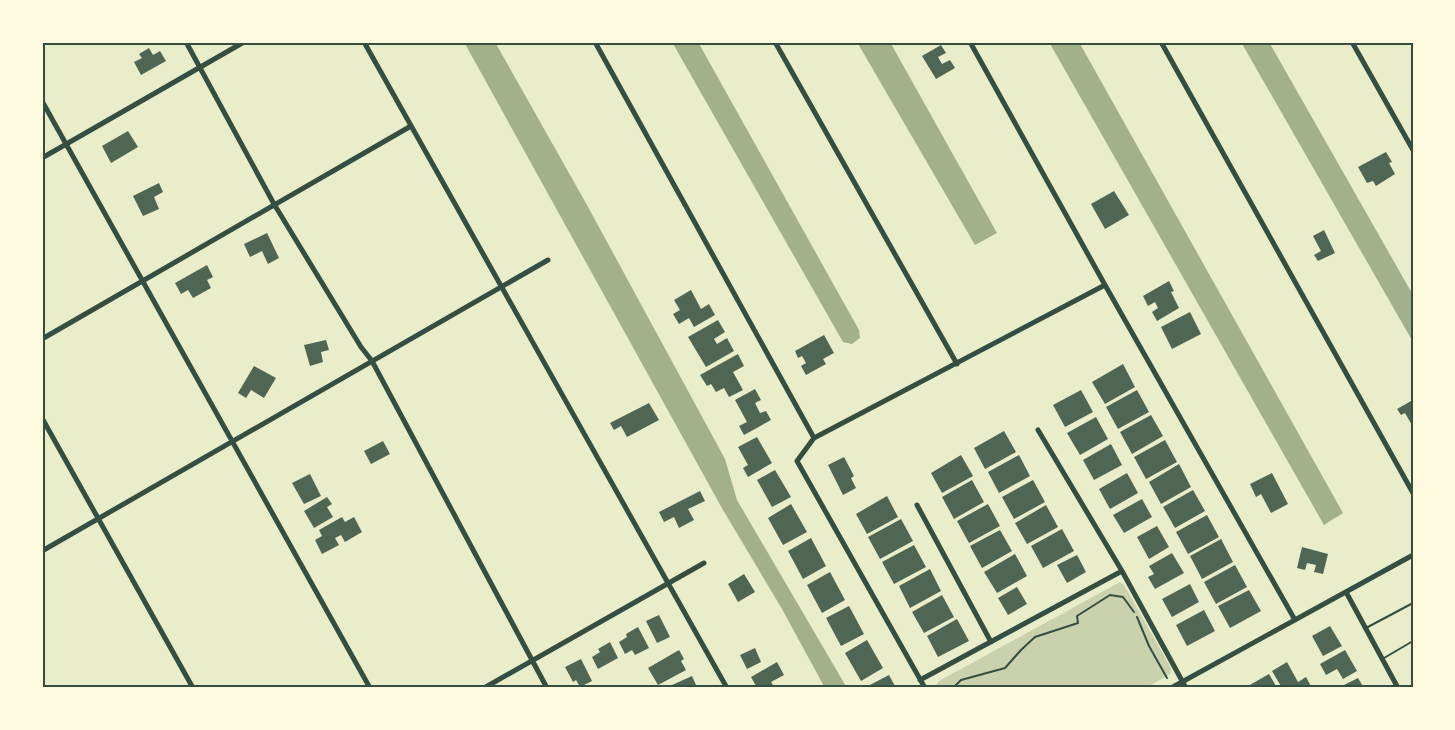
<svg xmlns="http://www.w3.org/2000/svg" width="1455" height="730" font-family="Raleway,sans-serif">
	<rect width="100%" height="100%" fill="#e9edc9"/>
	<!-- green -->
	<path fill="#cad2ad" d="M1120,582L1124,585L1171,668L1170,674L1146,688H934L939,681Z"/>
	<!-- water -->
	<path fill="#a3b18a" d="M464,42H495L587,205L725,459L737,500L847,688H825L782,609L723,510Z
		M672,42H698L859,330L860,338L852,344L843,342Z
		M857,42H890L997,233L975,245Z
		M1049,42H1079L1343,513L1324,525Z
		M1241,42H1269L1413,295V342Z"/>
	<!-- building -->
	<path fill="#4f6655" d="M941,45L946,53L938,57L942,64L950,60L955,68L936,79L922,56Z
		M149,48L153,55L160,51L166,61L141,75L134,62L142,58L139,54Z
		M128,131L138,147L111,163L102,146Z
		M1386,152L1392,162L1389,163L1395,174L1376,186L1373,181L1367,183L1358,167Z
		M159,183L163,192L154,197L159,209L143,216L133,196Z
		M1114,191L1129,215L1105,229L1091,204Z
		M1324,230L1335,253L1318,261L1314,255L1321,251L1313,236Z
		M267,233L279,258L268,264L262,251L250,257L244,244Z
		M207,265L213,277L207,280L211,288L193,298L188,290L181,294L175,283Z
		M1169,281L1174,291L1171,292L1179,308L1157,321L1152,312L1158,308L1155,302L1148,306L1143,296Z
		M691,290L701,309L709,304L715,315L694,327L689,318L679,324L673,314L680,310L674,300Z
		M1190,312L1201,334L1172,349L1161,327Z
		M718,320L725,332L714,339L717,344L727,338L734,351L706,367L688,337Z
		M824,335L834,353L823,359L826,364L806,375L801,366L806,363L802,356L798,358L795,351Z
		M326,340L329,350L321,352L323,362L310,366L304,345Z
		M738,354L744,366L733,372L743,390L729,397L724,388L716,392L711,384L707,386L700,375Z
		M1123,364L1135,387L1105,404L1092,382Z
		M254,366L276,378L264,398L251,390L246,398L238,393Z
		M755,389L761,400L755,403L760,413L766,411L771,420L744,435L739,426L747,422L735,400Z
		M1081,390L1093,412L1065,427L1053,405Z
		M1137,390L1149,412L1118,429L1106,407Z
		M1411,401L1413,405V427L1405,413L1401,415L1397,409Z
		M649,403L659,420L627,437L621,426L614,430L610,423Z
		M1151,415L1163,436L1132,454L1120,432Z
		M1096,417L1108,439L1080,455L1067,433Z
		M1004,431L1016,452L985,469L974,448Z
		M757,437L772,463L748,477L743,468L748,465L738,447Z
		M1165,440L1177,462L1146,479L1134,457Z
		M383,441L390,454L371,464L364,451Z
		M1111,444L1122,465L1094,480L1083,460Z
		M961,455L973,476L942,493L931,473Z
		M1019,455L1030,476L999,493L988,472Z
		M844,457L854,476L851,478L856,488L843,495L828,465Z
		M1179,464L1191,487L1161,504L1149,482Z
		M775,470L791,497L772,507L757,480Z
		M1127,473L1138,493L1110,509L1099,489Z
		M1272,473L1288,504L1271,513L1261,494L1256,497L1250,484Z
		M310,474L321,496L304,504L292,483Z
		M972,480L984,502L954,519L942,497Z
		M1033,480L1045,502L1014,519L1002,497Z
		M1193,490L1205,511L1175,528L1163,507Z
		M700,491L705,501L688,509L694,520L679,528L674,517L664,522L659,512Z
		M887,496L898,517L867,534L856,514Z
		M327,497L332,504L327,507L333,517L314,528L304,511Z
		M1142,499L1152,517L1124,533L1113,515Z
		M791,504L807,532L783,545L768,518Z
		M988,504L1000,526L969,543L957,521Z
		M1046,505L1058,527L1027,544L1015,523Z
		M1207,515L1219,537L1188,554L1176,532Z
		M342,517L345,522L354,517L362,532L345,542L341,535L335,538L339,545L322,554L315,540L322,536L319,530Z
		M901,519L913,541L880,559L868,537Z
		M1157,526L1169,547L1149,559L1137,537Z
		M1062,529L1074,551L1043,568L1031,546Z
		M1000,530L1012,551L982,568L970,546Z
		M811,538L826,566L803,579L788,551Z
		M1221,539L1233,562L1202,579L1190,556Z
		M914,545L926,567L894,584L882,562Z
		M1302,547L1328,554L1323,574L1314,572L1316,565L1307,563L1305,570L1297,568Z
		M1172,553L1184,573L1155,589L1148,577L1154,574L1149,566Z
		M1015,554L1027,576L997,593L984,572Z
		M1077,555L1086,572L1067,583L1057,565Z
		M1235,565L1247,587L1216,604L1204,582Z
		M930,569L941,591L910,608L899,586Z
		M830,572L845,600L822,613L807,585Z
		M744,574L755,592L738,602L728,584Z
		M1190,584L1199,602L1172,617L1162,599Z
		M1017,587L1027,604L1008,615L998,598Z
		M1249,590L1261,611L1230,628L1218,606Z
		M942,595L954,617L924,633L912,612Z
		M849,606L864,634L841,646L826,618Z
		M1204,610L1215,631L1187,646L1176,625Z
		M659,615L670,637L657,643L646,621Z
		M957,619L969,641L938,657L927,636Z
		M1330,626L1342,646L1323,656L1312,636Z
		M638,627L649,648L635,655L632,650L625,654L619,642L627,637L626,634Z
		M867,640L883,668L861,681L845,653Z
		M610,642L618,658L598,669L592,657L600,652L598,649Z
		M755,648L761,662L747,669L740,655Z
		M679,650L684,659L681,661L686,670L658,685L648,668Z
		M1345,650L1357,671L1343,679L1337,669L1326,675L1320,664Z
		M581,659L592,681L580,687L576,680L573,682L565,667Z
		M777,662L784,675L771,682L775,688H757L751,677Z
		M1287,662L1298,682L1306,677L1312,688H1282L1272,671Z
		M1269,674L1276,686L1272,688H1249L1248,686Z
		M889,675L896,688H864Z
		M692,676L696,685L691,688H674L672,685Z
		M1358,678L1364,688H1346L1344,685Z"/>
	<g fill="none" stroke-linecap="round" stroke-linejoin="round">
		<!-- path -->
		<path stroke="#344e41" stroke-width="2" d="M1137,617L1149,646L1167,678
			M956,688L955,686L961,680L1005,668L1021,650L1035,637L1078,623L1077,616L1110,595L1123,597L1134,612"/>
		<!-- service -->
		<path stroke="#344e41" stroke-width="2" d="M1366,628L1413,603
			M1384,658L1413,641"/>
		<!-- minor -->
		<path stroke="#344e41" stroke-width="5" d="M186,42L274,204L361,347L372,361L547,688
			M364,42L727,688
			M595,42L814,438L797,461L925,688
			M775,42L957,364
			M970,42L1105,285L1295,620
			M1161,42L1413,493
			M1352,42L1413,150
			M42,101L370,688
			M42,158L244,42
			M42,339L411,126
			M42,418L193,688
			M1038,430L1122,571L1186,688
			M814,438L1105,285
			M917,505L991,642
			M42,551L548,260
			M1346,592L1398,688
			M920,680L1122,571
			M484,688L704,563
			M1171,688L1413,555"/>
	</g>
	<!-- border -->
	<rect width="1455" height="730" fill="none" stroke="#fefae0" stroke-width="87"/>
	<rect x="44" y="44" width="1368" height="642" fill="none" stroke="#344e41" stroke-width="2"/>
</svg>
